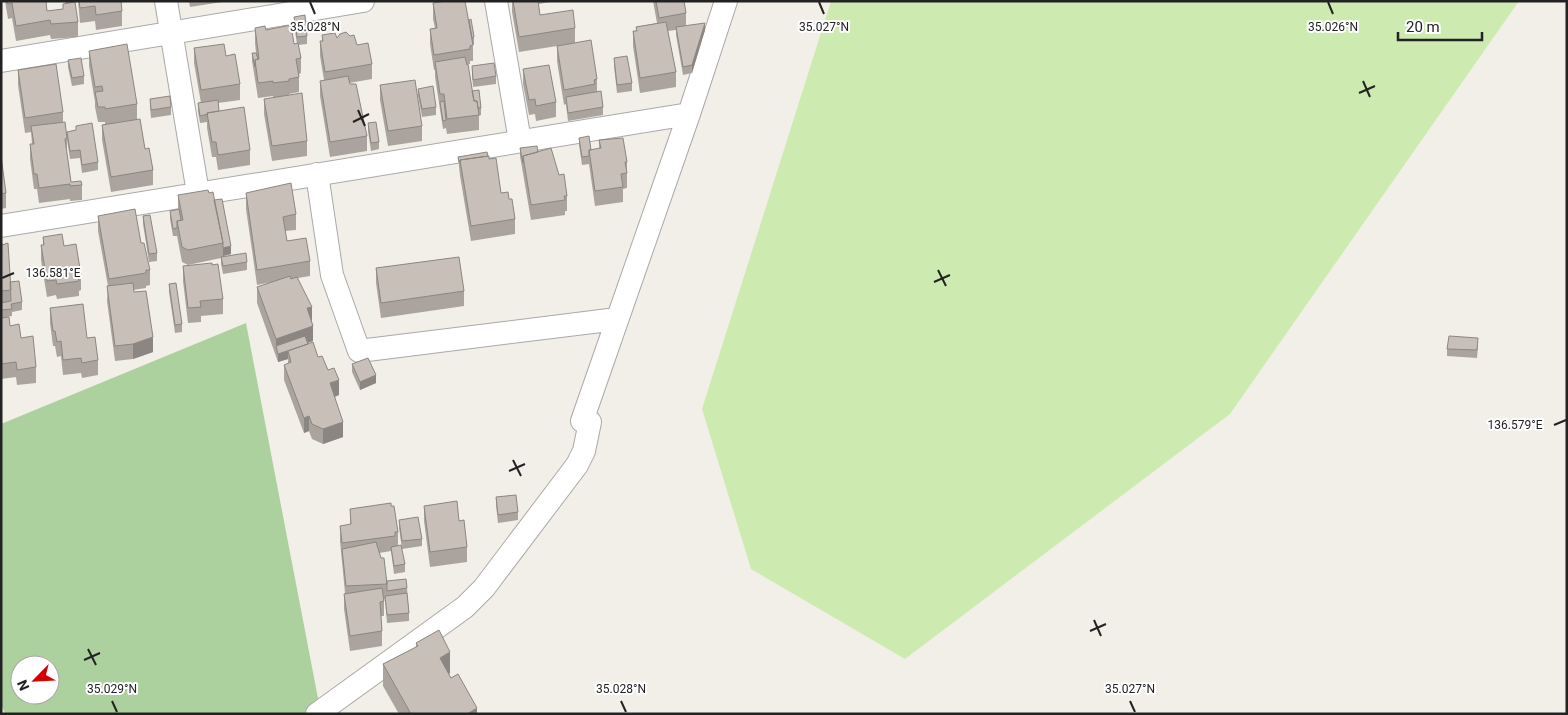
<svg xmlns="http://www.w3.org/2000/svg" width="1568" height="715" font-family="Roboto,sans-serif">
	<rect width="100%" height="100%" fill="#f2efe9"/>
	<!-- grass -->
	<path fill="#cdebb0" d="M831,1H1519L1230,414L905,659L751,569L702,409Z"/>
	<!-- forest -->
	<path fill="#add19e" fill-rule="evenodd" d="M246,323L321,714H5L1,704V424ZM20,665H50V695H20Z"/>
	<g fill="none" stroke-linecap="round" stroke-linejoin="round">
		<!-- minor casing -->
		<g stroke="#a9a9a9" stroke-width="24">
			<path id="minor" d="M166,1L198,193
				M496,1L520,141
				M1,61L363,1
				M317,174L332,275L359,351L617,319
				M1,226L689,114
				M317,714L465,607L484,588L577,465L584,451L590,422L582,421L689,114L726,1"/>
		</g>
		<!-- minor -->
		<use href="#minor" stroke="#fff" stroke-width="22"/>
	</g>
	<!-- wall -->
	<path fill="#aba49e" d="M5,1H46L47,11L63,9V4H65V1H71L78,22V37L51,39L50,35L16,41L12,18L8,19Z
		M78,1H121L122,11V26L96,30L95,21L80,23Z
		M189,1H222V2L190,7Z
		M512,1H538L540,15L575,28V43L597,79V92L603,107V115L568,121L566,104L564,105L557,61V46L519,52L512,12Z
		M539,1H555L539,4Z
		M653,1H684L686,13V26L705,30L692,73L683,75L676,35V30L668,31L676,72V87L640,93L633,46V31H636V27L657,23Z
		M433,3L469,20L474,37V45H473V61H470V64H467L472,91L481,108V115L479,116V130L447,134L446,128L443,129L435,77V70H434L430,44V29L435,28L433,19Z
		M294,17L307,36V44L298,45L301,58V73L299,74V92L289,94V95L307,141V156L272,161L264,114V99L273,98V96L258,98L252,61V53H256L255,43V28L266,30L294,44H297L294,25Z
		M322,35L337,38L357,45L372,64V79L349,83L367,136V151L330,157L320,96V81L324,80L320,56V41H322Z
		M194,48L226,56L240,84V100L218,103L219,111L250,150V165L218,170L216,157H212L207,128V122L200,123L198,111V103H201L194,63Z
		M89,51L137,104V119L145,149L153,170V185L111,192L102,140V125L105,124V122H98L95,107V102L89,66Z
		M614,58L632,83V91L617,93L614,66Z
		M68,60L84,76V84L72,86L68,67Z
		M472,66L496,76V84L473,87L472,74Z
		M523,69L556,102V117L536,121L535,114L529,115L523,84Z
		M18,70L63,112V122L67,138V153L71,182L82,185V200L70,201V199L39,203L37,189H34L30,159V144H32L31,132L25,133L18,85Z
		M380,85L422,126V141L388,146L380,100Z
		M418,89L436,107V115L422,117L418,96Z
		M150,99L171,107V115L151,118L150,107Z
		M368,123L379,142V149L371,151L368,131Z
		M76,126L98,162V170L82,173L80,158L70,159L67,140V132L76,130Z
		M579,138L591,150L599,148V140L627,162V188L623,189V202L595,206L589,164L582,165L579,145Z
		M520,148L538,152L559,175L567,196V211H565V215L531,220L520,156Z
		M1,156L6,193V208L1,209Z
		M488,156L501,193L509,199L515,219V234L471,241L460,176L458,157Z
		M209,193L214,200L231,254L223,256L247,262V270L223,274L221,264V258L188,265L182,262L177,236H173L170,219V211L178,209V195Z
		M246,193L296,214V230L285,231L287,241L310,261V276L298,278L312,321L313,341L307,343L328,370L339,395L335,397L343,437L323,444L312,439L309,431L304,433L284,380V365L288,364V359L278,362L257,303V287L272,282L257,285L246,209Z
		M98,216L141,243L150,270V285L146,286V288L133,290L153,352L133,359L115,361L107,301L108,286L98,231Z
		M143,216L157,253V261L149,262L143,224Z
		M43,237L64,246L81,275V290L79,291V296L57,299L56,295L47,297L41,260V245H43Z
		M1,240L10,282L22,302V310L12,312V316L1,318Z
		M212,265L223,299V314L201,316V322L188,323L183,281V266Z
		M376,268L464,291V306L381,318L376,283Z
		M169,284L182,324V332L175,333L169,292Z
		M50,308L87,338L98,360V375L82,378L81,373L63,375L61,356L57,357L55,346H53L50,323Z
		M1,318L10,326L21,338L36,367V383L17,385L16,377L1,379Z
		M1478,346L1477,358L1447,356V349Z
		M352,364L376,383L360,390L352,372Z
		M496,497L518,512V520L498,523L496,505Z
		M424,506L459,521L467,547V562L430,567L424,521Z
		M350,509L398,532V546L405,564V572L394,574L391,551L379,553L387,581L407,588L409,613V621L387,623L385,599H384V616H381L382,631V646L350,651L344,609V594L345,593L340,541V526L350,525Z
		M399,520L422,539V546L402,549L399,528Z
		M416,643L450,673L449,674L451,678L477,714H399L383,686V664L416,647Z"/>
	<!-- shaded-wall -->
	<path fill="#8b8681" d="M705,23V30L692,73V65Z
		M231,246V254L223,256V248Z
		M312,307V322L307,308Z
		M313,326V341L278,353L276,346V354V339Z
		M153,337V352L133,359V344Z
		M288,351V359L278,362V354Z
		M376,375V383L360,390V382Z
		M339,380V395L330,398V383Z
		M309,416V431L304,433V418Z
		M343,422V437L323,444V429Z
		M450,652V673L440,679V658Z
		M477,708V714H467Z"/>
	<!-- building -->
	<path fill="#c7bfb8" stroke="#8b8681" d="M7,1H46L47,11L63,9V4L75,2L78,22L51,24L50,20L16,26L12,3L8,4Z
		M79,1H121L122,11L96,15L95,6L80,8Z
		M446,1H465L473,45L470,46V49L434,55L430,29L437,28L433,3Z
		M513,1H538L540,15L573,10L575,28L519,37Z
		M656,1H684L686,13L659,18Z
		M305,15L307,36L297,37L294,17Z
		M471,19L474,37L472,38L469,20Z
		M666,22L676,72L640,78L633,31H637L636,27Z
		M705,23L692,65L683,67L676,27Z
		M291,25L294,44L298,43L301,58L296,59L299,77L289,79V81L273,83V81L258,83L255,60L259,59L255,28L265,26L266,30Z
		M346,32L350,36L354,35L357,45L368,43L372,64L325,72L320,41H323L322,35L335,33L337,38L340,34Z
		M591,40L597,79L594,80L595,84L564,90L557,46Z
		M127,44L137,104L105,109V107H98L95,92L103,91L102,86L95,87L89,51Z
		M224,44L226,56L235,54L240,84L201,90L194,48Z
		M252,53H256L258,59L255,60V67Z
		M627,56L632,83L617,85L614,58Z
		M465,57L467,65L468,64L474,101H477L479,115L447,119L444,94H440L435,62Z
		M81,58L84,76L72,78L68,60Z
		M494,63L496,76L473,80L472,66Z
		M56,64L63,112L25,118L18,70Z
		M549,65L556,102L536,106L535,99L529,100L523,69Z
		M348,76L350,84H356L367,136L330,142L320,81Z
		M415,80L422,126L388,131L380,85Z
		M433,86L436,107L422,109L418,89Z
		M479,90L481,108H478L477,101H474L472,91Z
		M601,91L603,107L568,113L566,97Z
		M302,93L307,141L272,146L264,99Z
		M170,96L171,107L151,110L150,99Z
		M218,100L219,111L207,113L208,114L200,116L198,103Z
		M444,101L446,120L443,121L440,102Z
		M244,107L250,150L218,155L216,142H212L207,113Z
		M140,119L145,149L149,148L153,170L111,177L102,125Z
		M65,122L67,138L65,139L71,182L81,181L82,185L70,186V184L39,188L37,174H34L30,144H34L31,126Z
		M376,122L379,142L371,143L368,123Z
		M92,123L98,162L82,165L80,150L70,151L67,132L76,130V126Z
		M589,136L591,150H589V156L582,157L579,138Z
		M623,138L627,162H625L627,173L621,174L623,187L595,191L589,150L601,148L599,140Z
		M537,146L538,152L523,156V163L520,148Z
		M551,148L559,175L564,174L567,196H564L565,200L531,205L523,156Z
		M487,152L488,156L460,160V162H459L458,157Z
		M1,156L6,193L1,194Z
		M489,156V159L496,158L501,193L508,192L509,199H512L515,219L471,226L460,160Z
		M291,183L296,214L283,217L287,241L306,238L310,261L257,270L246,193Z
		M208,190L209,193L213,192L223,243L188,250L182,247L177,221L183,220L178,195Z
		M222,199L231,246L223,248V243L214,200Z
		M135,209L141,243H144L150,270H146V273L109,279L98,216Z
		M179,209L181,220L177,221V228L173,229L170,211Z
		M150,215L157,253L149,254L143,216Z
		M62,234L64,246L76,244L81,275L78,276L79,281L57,284L56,280L47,281L41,245H44L43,237Z
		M1,240L2,245L8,243L11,290L1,291Z
		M246,253L247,262L223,266L221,257Z
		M459,257L464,291L381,303L376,268Z
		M212,263V265L218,264L223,299L200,301L201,307L188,308L183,266Z
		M290,276L291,279L297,277L312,307L307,308L313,326L276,339L257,287Z
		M19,281L22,302L11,304L12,309L1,310V303L11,301L10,282Z
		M133,283L134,292L146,291L153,337L133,344L115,346L107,286Z
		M176,283L182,324L175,325L169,284Z
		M83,304L87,338L95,337L98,360L82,363L81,358L63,360L61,341L57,342L55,331H53L50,308Z
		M9,317L10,326L19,324L21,338L33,336L36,367L17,370L16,362L1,364V318Z
		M305,336L308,344L278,354L276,346Z
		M1449,336L1478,338L1477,350L1447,349Z
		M313,342L318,357L322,356L328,370L334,368L339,380L330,383L343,422L323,429L312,424L309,416L304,418L284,365L291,362L288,351Z
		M368,358L376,375L360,382L352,364Z
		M516,495L518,512L498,515L496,497Z
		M457,501L459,521L464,520L467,547L430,552L424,506Z
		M391,503V506H394L398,532H395V536L342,543L340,526L351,524L350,509Z
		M418,517L422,539L402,541L399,520Z
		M376,542L381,558H384L387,584L346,586L342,549Z
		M401,545L405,564L394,566L391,547Z
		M406,579L407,588L387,591V581Z
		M382,588L384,601L380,602L382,631L350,636L344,594Z
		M407,593L409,613L387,615L385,596Z
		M439,630L450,652L440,658L451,678L458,674L477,708L467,714H411L383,664L418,646L416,643Z"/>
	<!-- ticks -->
	<path fill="none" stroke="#222" stroke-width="2" d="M310,2L315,14M819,2L824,14M1328,2L1333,14M1363,81L1370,97M1359,93L1375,86M358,110L365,126M353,122L369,114M938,270L946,286M2,278L14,273M934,282L950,275M1554,425L1566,420M513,460L521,476M509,471L525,464M1094,620L1101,636M1090,631L1106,624M88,649L96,665M84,660L100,653M112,701L117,712M621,701L626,712M1130,701L1135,712"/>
	<g font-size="12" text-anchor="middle" fill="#222" stroke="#fff" stroke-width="4" stroke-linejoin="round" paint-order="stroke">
		<text x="315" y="31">35.028°N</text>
		<text x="824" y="31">35.027°N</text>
		<text x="1333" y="31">35.026°N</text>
		<text x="53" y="277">136.581°E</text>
		<text x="1515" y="429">136.579°E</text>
		<text x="112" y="693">35.029°N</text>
		<text x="621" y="693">35.028°N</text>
		<text x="1130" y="693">35.027°N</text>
	</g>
	<!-- border -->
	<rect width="1568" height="715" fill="none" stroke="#222222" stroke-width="5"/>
	<!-- north arrow -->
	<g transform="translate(35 680) rotate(246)"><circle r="24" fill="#ffffff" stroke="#a7a7a7"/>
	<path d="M0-4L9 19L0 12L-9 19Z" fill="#d40000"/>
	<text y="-8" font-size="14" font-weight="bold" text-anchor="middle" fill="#222222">N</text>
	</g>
	<!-- scale -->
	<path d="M1398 32v8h84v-8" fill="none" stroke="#222222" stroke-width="2.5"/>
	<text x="1406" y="32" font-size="15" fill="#222222" stroke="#ffffff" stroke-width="4" paint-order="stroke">20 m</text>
</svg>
